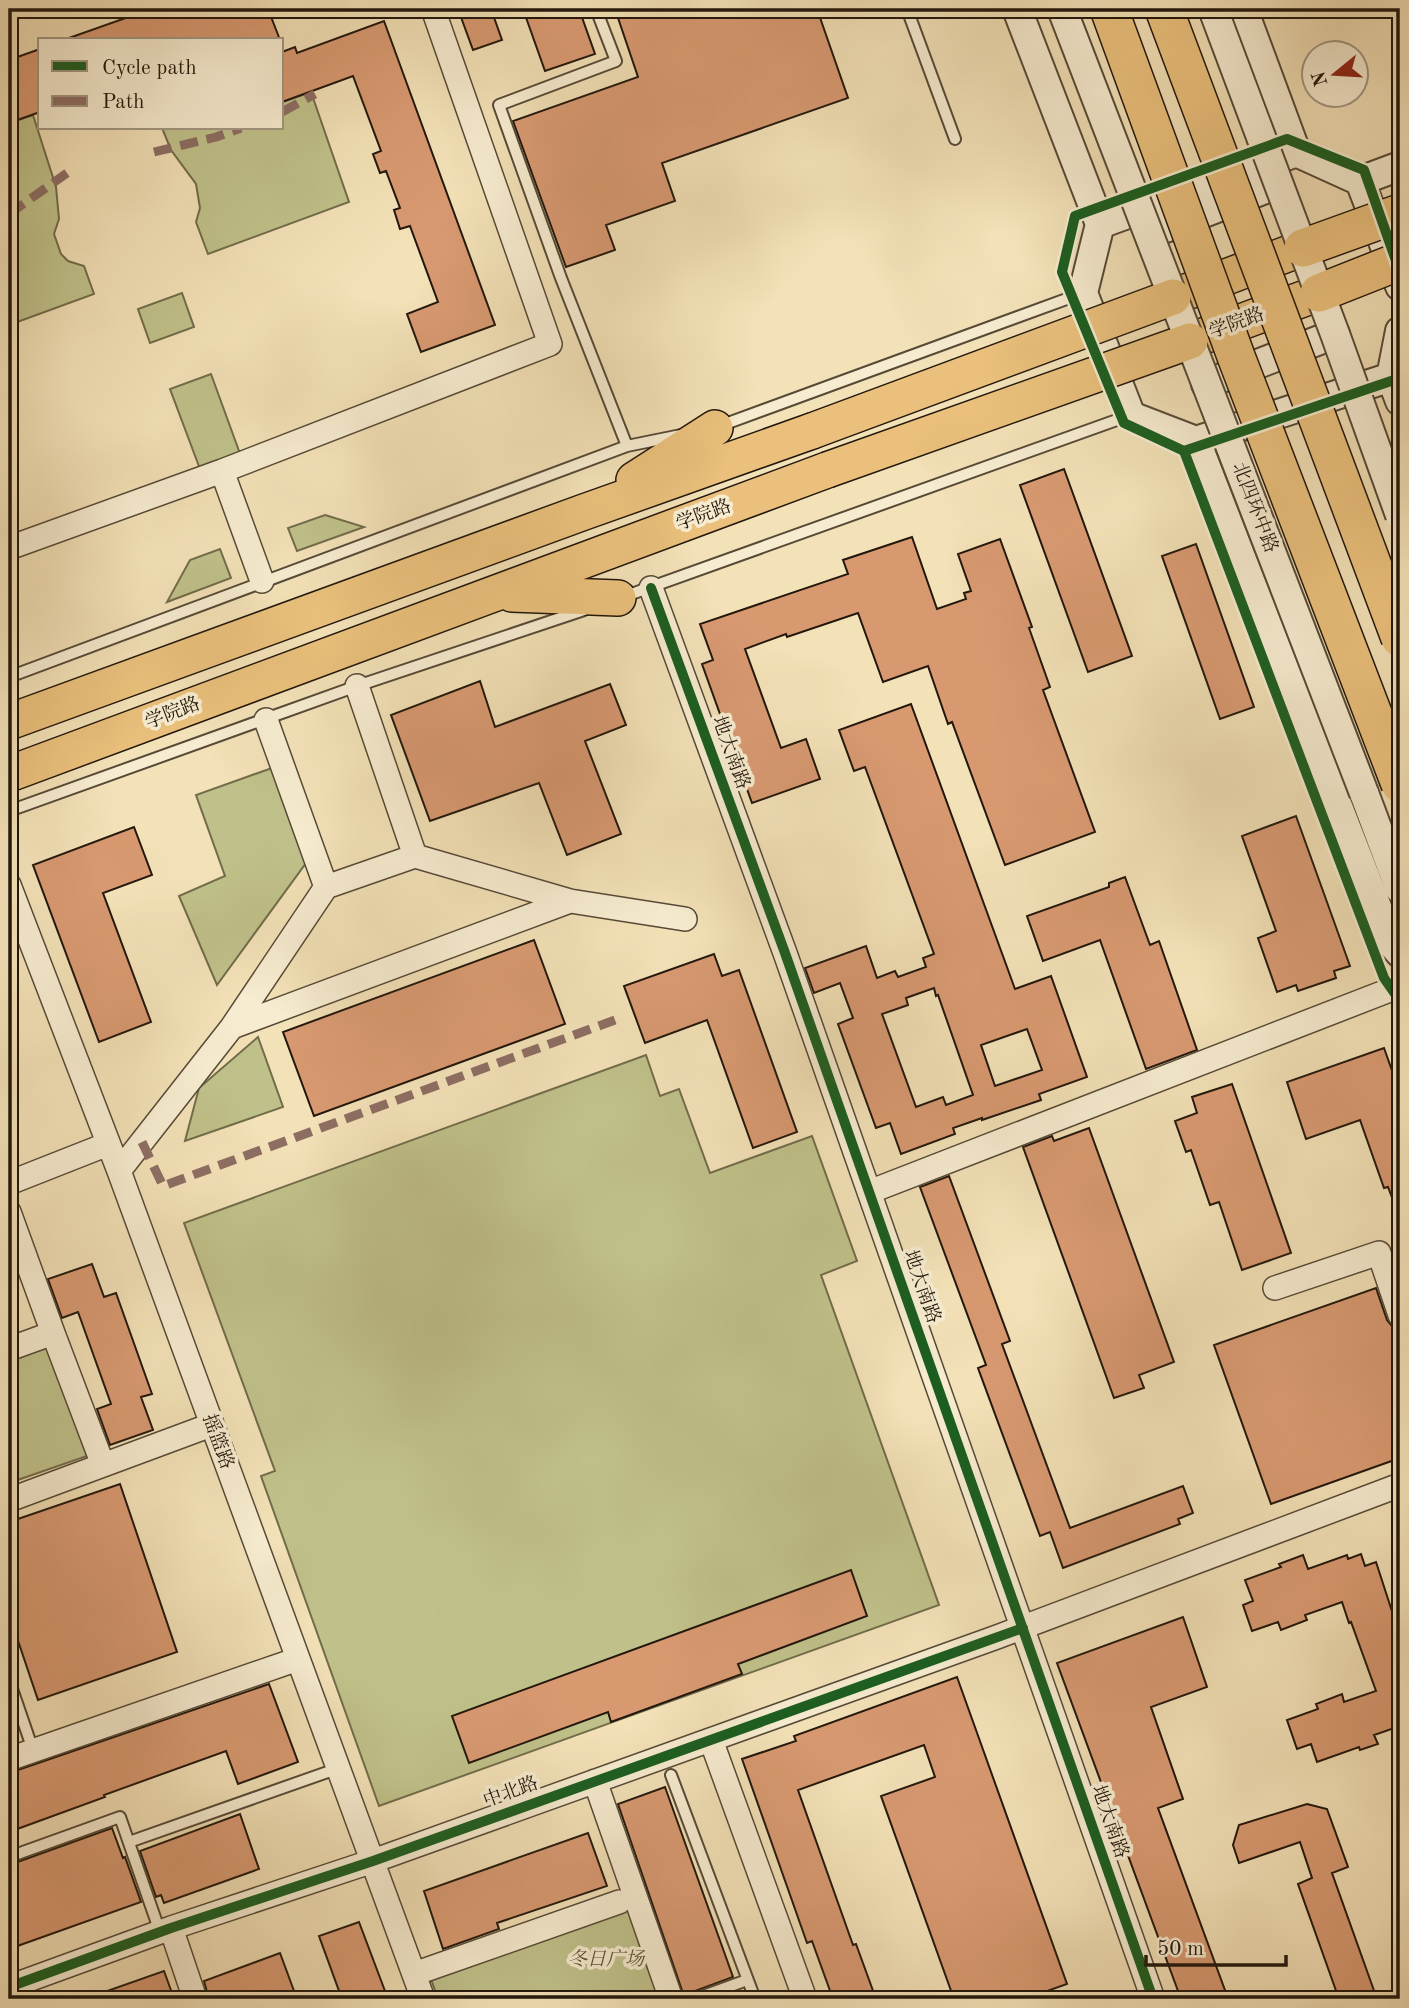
<svg xmlns="http://www.w3.org/2000/svg" width="1409" height="2008" font-family="'Old Standard TT','Noto Serif SC',serif">
	<rect width="100%" height="100%" fill="#f3e1b7"/>
	<filter id="stains"><feTurbulence type="fractalNoise" baseFrequency=".00286" numOctaves="4"/><feColorMatrix values="0 0 0 0 .2 0 0 0 0 .09 0 0 0 0 .02 0 0 0 .5 -.17"/></filter>
	<radialGradient id="worn" r=".72"><stop offset=".6" stop-color="#630" stop-opacity="0"/><stop offset="1" stop-color="#630" stop-opacity=".3"/></radialGradient>
	<!-- green -->
	<path fill="#c0c18a" stroke="#716c4b" stroke-width="2" d="M311,92L349,202L208,254L196,222L200,208L196,184L171,150L162,128H282V102Z
		M33,115L56,187L59,219L54,234L61,254L68,261L84,266L94,294L9,325V123Z
		M182,293L194,327L150,343L138,309Z
		M211,374L243,462L203,477L170,389Z
		M325,515L364,527L297,551L288,528Z
		M220,549L231,578L167,602L190,560Z
		M272,768L306,863L217,985L179,896L225,876L196,795Z
		M258,1037L283,1107L185,1141L199,1088Z
		M646,1055L660,1096L679,1089L710,1173L812,1136L857,1261L821,1275L939,1605L379,1806L261,1476L275,1471L184,1223Z
		M49,1346L87,1456L9,1483V1360Z
		M630,1909L662,1999H438L431,1979Z"/>
	<!-- building -->
	<path fill="#d89971" stroke="#22170c" stroke-width="2" fill-rule="evenodd" d="M151,9H268L280,40H69V38Z
		M458,9H491L502,40L473,50Z
		M523,9H579L595,54L545,71Z
		M615,9H817L848,98L662,163L675,201L606,225L615,250L566,267L513,121L638,77Z
		M384,21L495,325L421,352L407,314L438,302L410,226L400,229L394,210L400,208L386,171L380,173L373,154L381,151L353,76L282,102V52L295,47L297,53Z
		M40,49V112L9,123V60Z
		M1064,469L1132,656L1088,672L1020,485Z
		M912,537L937,609L966,599L964,593L971,591L958,554L1000,539L1032,627L1029,628L1050,687L1043,690L1095,832L1005,865L952,722L948,724L928,666L883,682L858,613L787,637L786,634L745,649L781,748L806,739L820,779L752,803L702,664L713,660L700,624L848,574L843,560Z
		M1196,544L1254,707L1220,719L1162,556Z
		M480,681L495,727L610,684L626,725L585,741L621,834L567,855L539,783L430,821L391,715Z
		M911,704L1015,989L1051,976L1087,1077L1039,1094L1041,1100L982,1120V1118L953,1128L955,1134L901,1154L890,1123L876,1128L838,1024L853,1018L840,983L814,993L805,968L866,946L877,978L895,971L898,977L926,967L923,958L934,954L865,767L854,771L839,730ZM934,988L936,996L938,995L973,1095L946,1105L943,1097L916,1107L882,1014L908,1005L906,998ZM1027,1029L1042,1070L995,1086L981,1045Z
		M1296,816L1350,966L1334,971L1336,978L1298,991L1296,985L1277,992L1258,938L1276,931L1242,836Z
		M134,827L152,875L103,893L151,1022L99,1042L33,865Z
		M1125,877L1150,945L1159,941L1197,1050L1146,1069L1100,940L1043,961L1027,916L1109,887V883Z
		M534,940L565,1024L314,1116L283,1032Z
		M714,954L722,976L739,970L797,1132L753,1148L707,1020L645,1043L624,986Z
		M1384,1048L1400,1093L1399,1216L1388,1187L1384,1188L1360,1120L1306,1139L1287,1082Z
		M1232,1084L1291,1253L1242,1270L1219,1202L1210,1205L1191,1150L1186,1152L1175,1121L1197,1113L1192,1097Z
		M1089,1128L1174,1362L1139,1375L1144,1388L1114,1398L1023,1147L1052,1136L1054,1141Z
		M949,1176L1010,1341L1002,1344L1070,1528L1183,1486L1193,1513L1178,1519L1180,1524L1063,1568L1050,1532L1040,1536L978,1368L986,1365L920,1187Z
		M92,1264L104,1297L116,1293L152,1394L141,1397L153,1430L110,1445L97,1409L111,1404L78,1312L62,1318L48,1279Z
		M1376,1288L1387,1320L1392,1326L1400,1349V1458L1271,1504L1214,1345Z
		M120,1484L177,1652L38,1700L9,1614V1522Z
		M1361,1554L1365,1566L1376,1562L1400,1636V1726L1374,1735L1378,1744L1360,1750L1359,1747L1317,1762L1311,1744L1297,1749L1287,1720L1318,1709L1316,1704L1342,1694L1344,1702L1376,1691L1351,1622L1349,1623L1342,1602L1305,1615L1307,1620L1281,1630L1278,1622L1252,1631L1243,1605L1253,1601L1245,1580L1281,1567L1279,1564L1303,1555L1308,1569L1347,1555L1348,1559Z
		M851,1570L867,1616L738,1664L742,1674L611,1722L608,1712L469,1763L452,1716Z
		M1183,1617L1207,1687L1151,1707L1183,1799L1158,1808L1226,1993L1218,1996L1219,1999H1181L1057,1663Z
		M957,1677L1067,1984L1025,1999H954L881,1796L935,1777L924,1745L798,1790L853,1945L856,1944L876,1999H833L812,1941L807,1943L742,1759L796,1741L794,1736Z
		M269,1684L298,1762L238,1784L226,1751L104,1795L105,1797L9,1832V1773Z
		M665,1787L733,1977L692,1992L689,1995L687,1999H685L618,1804Z
		M1307,1804L1327,1809L1348,1867L1332,1873L1377,1999H1339L1298,1884L1312,1878L1300,1842L1239,1863L1233,1845L1239,1825Z
		M240,1814L259,1869L164,1903L161,1895L156,1897L140,1851Z
		M112,1828L123,1858L125,1857L141,1902L9,1949V1865Z
		M588,1833L607,1886L497,1923L499,1929L443,1949L424,1891Z
		M359,1922L388,1999H342L319,1936Z
		M280,1953L297,1999H209L204,1981Z
		M164,1971L172,1993L177,1991L180,1999H91L90,1997Z"/>
	<g fill="none" stroke-linecap="round" stroke-linejoin="round">
		<!-- service casing -->
		<g stroke="#564a37" stroke-width="14">
			<path id="service" d="M596,9L616,61L499,105L561,278L627,446
				M907,9L955,139
				M717,427L1083,293
				M623,597L1128,416
				M9,677L627,446L681,435
				M9,811L357,686L584,610
				M9,1680L33,1750
				M671,1775L755,1999
				M129,1842L339,1768
				M9,1857L120,1817L160,1932
				M695,1999L747,1980"/>
		</g>
		<!-- minor casing -->
		<g stroke="#564a37" stroke-width="26">
			<path id="minor" d="M222,471L262,581
				M9,548L222,471L550,344L433,9
				M651,588L785,953L1153,1999
				M357,686L415,856
				M266,720L326,887
				M9,885L119,1171L423,1999
				M232,1027L570,901
				M119,1171L232,1027L326,887L415,856L570,901L685,919
				M9,1183L108,1144
				M869,1192L1400,986
				M9,1212L53,1333L9,1349
				M1275,1288L1379,1253L1400,1315
				M53,1333L103,1465
				M9,1500L211,1425
				M711,1740L805,1999
				M9,1759L298,1659
				M595,1781L671,1999
				M171,1928L195,1999
				M414,1974L619,1902
				M9,1987L171,1928L373,1861L997,1637L1400,1485"/>
		</g>
		<!-- tertiary casing -->
		<g stroke="#564a37" stroke-width="32">
			<path id="tertiary" d="M1017,9L1100,224L1083,293L1131,416L1196,441L1391,943L1400,953
				M1243,9L1296,152L1360,181L1400,286
				M1360,181L1400,166
				M1100,224L1294,153
				M1150,234L1278,184
				M1400,331L1391,377L1400,401
				M1206,384L1335,334
				M1202,439L1391,377
				M1364,793L1400,889"/>
		</g>
		<!-- primary casing -->
		<g stroke="#22170c" stroke-width="38">
			<path id="primary" d="M1173,297L1303,248
				M1190,341L1319,293
				M634,480L715,428
				M512,594L618,598
				M9,722L584,512L812,431
				M9,774L827,470"/>
		</g>
		<!-- service -->
		<use href="#service" stroke="#f7ecd0" stroke-width="10"/>
		<!-- minor -->
		<use href="#minor" stroke="#f7ecd0" stroke-width="23"/>
		<!-- tertiary -->
		<use href="#tertiary" stroke="#f7ecd0" stroke-width="28"/>
		<!-- primary -->
		<use href="#primary" stroke="#eac07c" stroke-width="35"/>
		<!-- tertiary-bridge casing -->
		<g stroke="#564a37" stroke-width="32" stroke-linecap="butt">
			<path id="tertiary-bridge" d="M1062,9L1364,793
				M1213,9L1335,334L1400,515"/>
		</g>
		<!-- primary-bridge casing -->
		<g stroke="#22170c" stroke-width="38" stroke-linecap="butt">
			<path id="primary-bridge" d="M812,431L1173,297
				M827,470L1190,341"/>
		</g>
		<!-- trunk-bridge casing -->
		<g stroke="#22170c" stroke-width="40" stroke-linecap="butt">
			<path id="trunk-bridge" d="M1109,9L1237,359L1400,784
				M1164,9L1400,638
				M1303,248L1400,213
				M1319,293L1400,261"/>
		</g>
		<!-- tertiary-bridge -->
		<use href="#tertiary-bridge" stroke="#f7ecd0" stroke-width="28"/>
		<!-- primary-bridge -->
		<use href="#primary-bridge" stroke="#eac07c" stroke-width="35"/>
		<!-- trunk-bridge -->
		<use href="#trunk-bridge" stroke="#eac07c" stroke-width="37"/>
		<!-- quiet -->
		<path stroke="#8d6e63" stroke-width="9" stroke-dasharray="18 9" stroke-linecap="butt" d="M282,112L315,94
			M154,152L216,137L241,128
			M9,214L67,173
			M142,1142L163,1186L615,1020"/>
		<!-- cycleway casing -->
		<g stroke="#f7ecd0" stroke-width="15">
			<path id="cycleway" d="M1400,272L1364,170L1287,139L1075,216L1062,272L1124,423L1184,451L1397,379L1400,367
				M1184,451L1384,978L1400,1001
				M651,588L785,953L1153,1999
				M9,1987L171,1928L373,1861L1023,1628"/>
		</g>
		<!-- cycleway -->
		<use href="#cycleway" stroke="#1b5e20" stroke-width="10"/>
	</g>
	<g text-anchor="middle" dominant-baseline="central" stroke-width="7" stroke-linejoin="round" paint-order="stroke">
		<!-- street labels -->
		<g font-size="19" fill="#22170c" stroke="#f7ecd0">
			<text transform="translate(1237 324) rotate(-20)">学院路</text>
			<text transform="translate(1254 508) rotate(69)">北四环中路</text>
			<text transform="translate(704 516) rotate(-20)">学院路</text>
			<text transform="translate(173 714) rotate(-21)">学院路</text>
			<text transform="translate(730 753) rotate(70)">地大南路</text>
			<text transform="translate(921 1287) rotate(71)">地大南路</text>
			<text transform="translate(217 1442) rotate(70)">摇篮路</text>
			<text transform="translate(511 1793) rotate(-20)">中北路</text>
			<text transform="translate(1109 1822) rotate(71)">地大南路</text>
		</g>
		<!-- park labels -->
		<g font-size="19" font-style="italic" fill="#595238" stroke="#f7ecd0">
			<text x="606" y="1960">冬日广场</text>
		</g>
	</g>
	<!-- margin -->
	<rect width="1409" height="2008" fill="none" stroke="#f3e1b7" stroke-width="35"/>
	<rect x="10" y="10" width="1388" height="1987" fill="none" stroke="#22170c" stroke-width="3.5"/>
	<rect x="18" y="18" width="1374" height="1973" fill="none" stroke="#22170c" stroke-width="2"/>
	<!-- legend -->
	<rect x="38" y="38" width="245" height="91" fill="#f7ecd0" stroke="#a29782" stroke-width="2"/>
	<rect x="52" y="61" width="35" height="10" fill="#1b5e20" stroke="#a29782" stroke-width="2"/>
	<text x="102" y="74" font-size="21" fill="#22170c">Cycle path</text>
	<rect x="52" y="96" width="35" height="10" fill="#8d6e63" stroke="#a29782" stroke-width="2"/>
	<text x="102" y="108" font-size="21" fill="#22170c">Path</text>
	<!-- north arrow -->
	<g transform="translate(1335 74) rotate(252)"><circle r="33" fill="#f7ecd0" stroke="#a29782" stroke-width="2"/>
	<path d="M0-5L12 26L0 18L-12 26Z" fill="#8f2418"/>
	<text y="-10" font-size="19" font-weight="bold" text-anchor="middle" fill="#22170c">N</text>
	</g>
	<!-- scale -->
	<path d="M1146 1955v10h140v-10" fill="none" stroke="#22170c" stroke-width="3.5"/>
	<text x="1157" y="1955" font-size="21" fill="#22170c" stroke="#f7ecd0" stroke-width="5" paint-order="stroke">50 m</text>
	<rect width="100%" height="100%" filter="url(#stains)"/>
	<rect width="100%" height="100%" fill="url(#worn)"/>
</svg>
